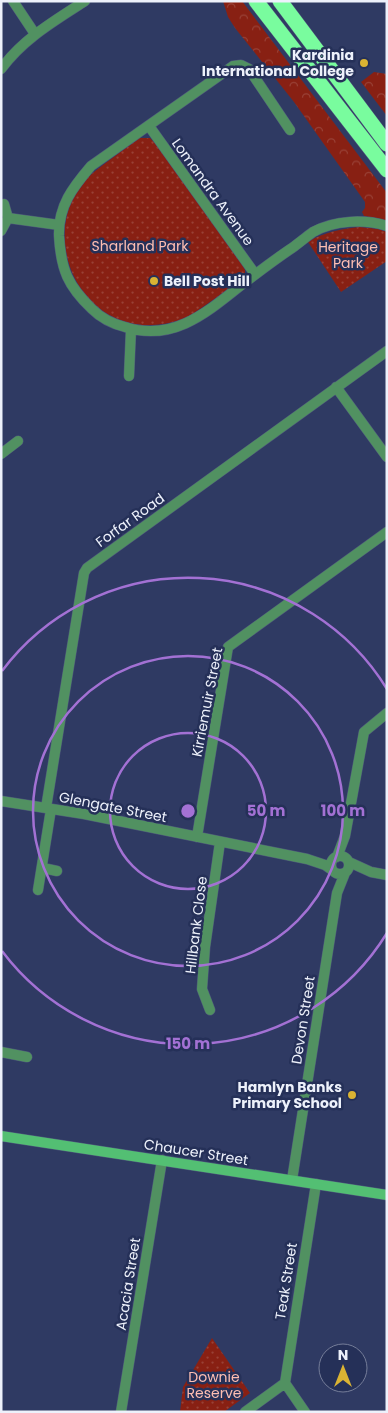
<svg xmlns="http://www.w3.org/2000/svg" width="388" height="1413" font-family="Poppins,sans-serif">
	<defs>
		<pattern id="forest-crowns" width="20" height="18" patternUnits="userSpaceOnUse" patternTransform="scale(1.25)"><rect width="20" height="18" fill="#882013"/><path d="M2 6a3 3 0 1 1 6 0M12 15a3 3 0 1 1 6 0" fill="none" stroke="#994136"/></pattern>
		<pattern id="park-dots" width="8" height="8" patternUnits="userSpaceOnUse" patternTransform="scale(1.25)"><rect width="8" height="8" fill="#882013"/><path d="M2 2h.1M6 6h.1" fill="none" stroke="#994136" stroke-width="1.8" stroke-linecap="round"/></pattern>
	</defs>
	<rect width="100%" height="100%" fill="#2f3a63"/>
	<!-- forest -->
	<path fill="url(#forest-crowns)" d="M223,1H242L387,193V221L364,216L362,212L365,208V202L294,102L235,28L228,17Z
		M374,72L387,74V116L361,82Z"/>
	<!-- park -->
	<path fill="url(#park-dots)" d="M139,138H150L156,144L240,260L245,270V278L238,284C225,292 212,300 200,309C195,312 189,317 184,319C172,323 155,326 142,325C78,320 44,242 78,189C90,171 121,153 139,138Z
		M360,227L378,229L387,232V261L341,292L308,242C324,232 341,229 360,227Z
		M212,1338L250,1393L224,1412H180L183,1387Z"/>
	<g fill="none" stroke-linecap="round" stroke-linejoin="round">
		<!-- street casing -->
		<g stroke="#4d577b" stroke-width="11">
			<path id="street" d="M13,1L35,34
				M1,69C23,39 54,21 85,1
				M149,126L255,274
				M290,130L249,69L241,65L233,66L91,166C73,187 58,206 59,236C61,270 68,286 92,309C101,318 113,324 125,327C172,342 205,314 240,286C257,273 274,260 292,248C299,243 306,237 313,232C335,220 364,219 387,226
				M8,218L59,225
				M1,231L8,218L4,204
				M129,376L131,329
				M336,387L387,457
				M1,454L18,441
				M1,801L84,814L307,859L325,865L332,870
				M46,808L84,573L87,568L387,351
				M197,837L228,647L387,532
				M331 865a9 9 0 1 1 18 0a9 9 0 1 1-18 0Z
				M337,857L345,836L364,732L387,713
				M349,862L371,872L387,875
				M43,868L57,871
				M38,890L51,809
				M210,1010L202,989L205,947L220,842
				M1,1052L27,1057
				M292,1180L337,893L345,873
				M285,1383L316,1184
				M285,1383L305,1412
				M121,1412L162,1160
				M245,1412L285,1383"/>
		</g>
		<!-- secondary casing -->
		<g stroke="#4d577b" stroke-width="11">
			<path id="secondary" d="M1,1136L387,1195"/>
		</g>
		<!-- highway casing -->
		<g stroke="#4d577b" stroke-width="16">
			<path id="highway" d="M256,1L387,170
				M280,1L387,144"/>
		</g>
		<!-- street -->
		<use href="#street" stroke="#519161" stroke-width="10"/>
		<!-- secondary -->
		<use href="#secondary" stroke="#53bf73" stroke-width="10"/>
		<!-- highway -->
		<use href="#highway" stroke="#79fc9e" stroke-width="15"/>
	</g>
	<!-- distance rings -->
	<g fill="none" stroke="#a371d4" stroke-width="2.5">
		<circle cx="188" cy="811" r="78"/>
		<circle cx="188" cy="811" r="155"/>
		<path d="M387 933A233 233 0 0 1 2 951M2 671A233 233 0 0 1 387 689"/>
	</g>
	<!-- markers -->
	<g fill="#dab333" stroke="#253058" stroke-width="2">
		<circle cx="364" cy="63" r="5"/>
		<circle cx="154" cy="281" r="5"/>
		<circle cx="352" cy="1095" r="5"/>
	</g>
	<g text-anchor="middle" dominant-baseline="central" stroke-width="5" stroke-linejoin="round" paint-order="stroke">
		<!-- poi labels -->
		<g font-size="14" font-weight="bold" fill="#edf1fb" stroke="#253058" text-anchor="end">
			<text x="354" y="55">Kardinia<tspan x="354" dy="16">International College</tspan></text>
			<text x="164" y="281" text-anchor="start">Bell Post Hill</text>
			<text x="342" y="1087">Hamlyn Banks<tspan x="342" dy="16">Primary School</tspan></text>
		</g>
		<!-- street labels -->
		<g font-size="14" fill="#edf1fb" stroke="#253058">
			<text transform="translate(213 192) rotate(54)">Lomandra Avenue</text>
			<text transform="translate(130 520) rotate(-36)">Forfar Road</text>
			<text transform="translate(207 702) rotate(-79)">Kirriemuir Street</text>
			<text transform="translate(113 807) rotate(11)">Glengate Street</text>
			<text transform="translate(196 925) rotate(-83)">Hillbank Close</text>
			<text transform="translate(303 1020) rotate(-81)">Devon Street</text>
			<text transform="translate(196 1152) rotate(9)">Chaucer Street</text>
			<text transform="translate(286 1281) rotate(-81)">Teak Street</text>
			<text transform="translate(128 1284) rotate(-81)">Acacia Street</text>
		</g>
		<!-- park labels -->
		<g font-size="14" fill="#febeb2" stroke="#253058">
			<text x="140" y="246">Sharland Park</text>
			<text x="348" y="247">Heritage<tspan x="348" dy="16">Park</tspan></text>
			<text x="214" y="1377">Downie<tspan x="214" dy="16">Reserve</tspan></text>
		</g>
	</g>
	<circle cx="188" cy="811" r="8" fill="#a371d4" stroke="#253058" stroke-width="2.5"/>
	<g font-size="15" text-anchor="middle" font-weight="bold" fill="#a371d4" stroke="#253058" stroke-width="5" stroke-linejoin="round" paint-order="stroke">
		<text x="266" y="816">50 m</text>
		<text x="343" y="816">100 m</text>
		<text x="188" y="1049">150 m</text>
	</g>
	<!-- border -->
	<rect width="388" height="1413" fill="none" stroke="#edf1fb" stroke-width="5"/>
	<!-- north arrow -->
	<g transform="translate(343 1368)"><circle r="24" fill="#253058" stroke="#757d99"/>
	<path d="M0-4L9 19L0 12L-9 19Z" fill="#dab333"/>
	<text y="-8" font-size="14" font-weight="bold" text-anchor="middle" fill="#edf1fb">N</text>
	</g>
</svg>
